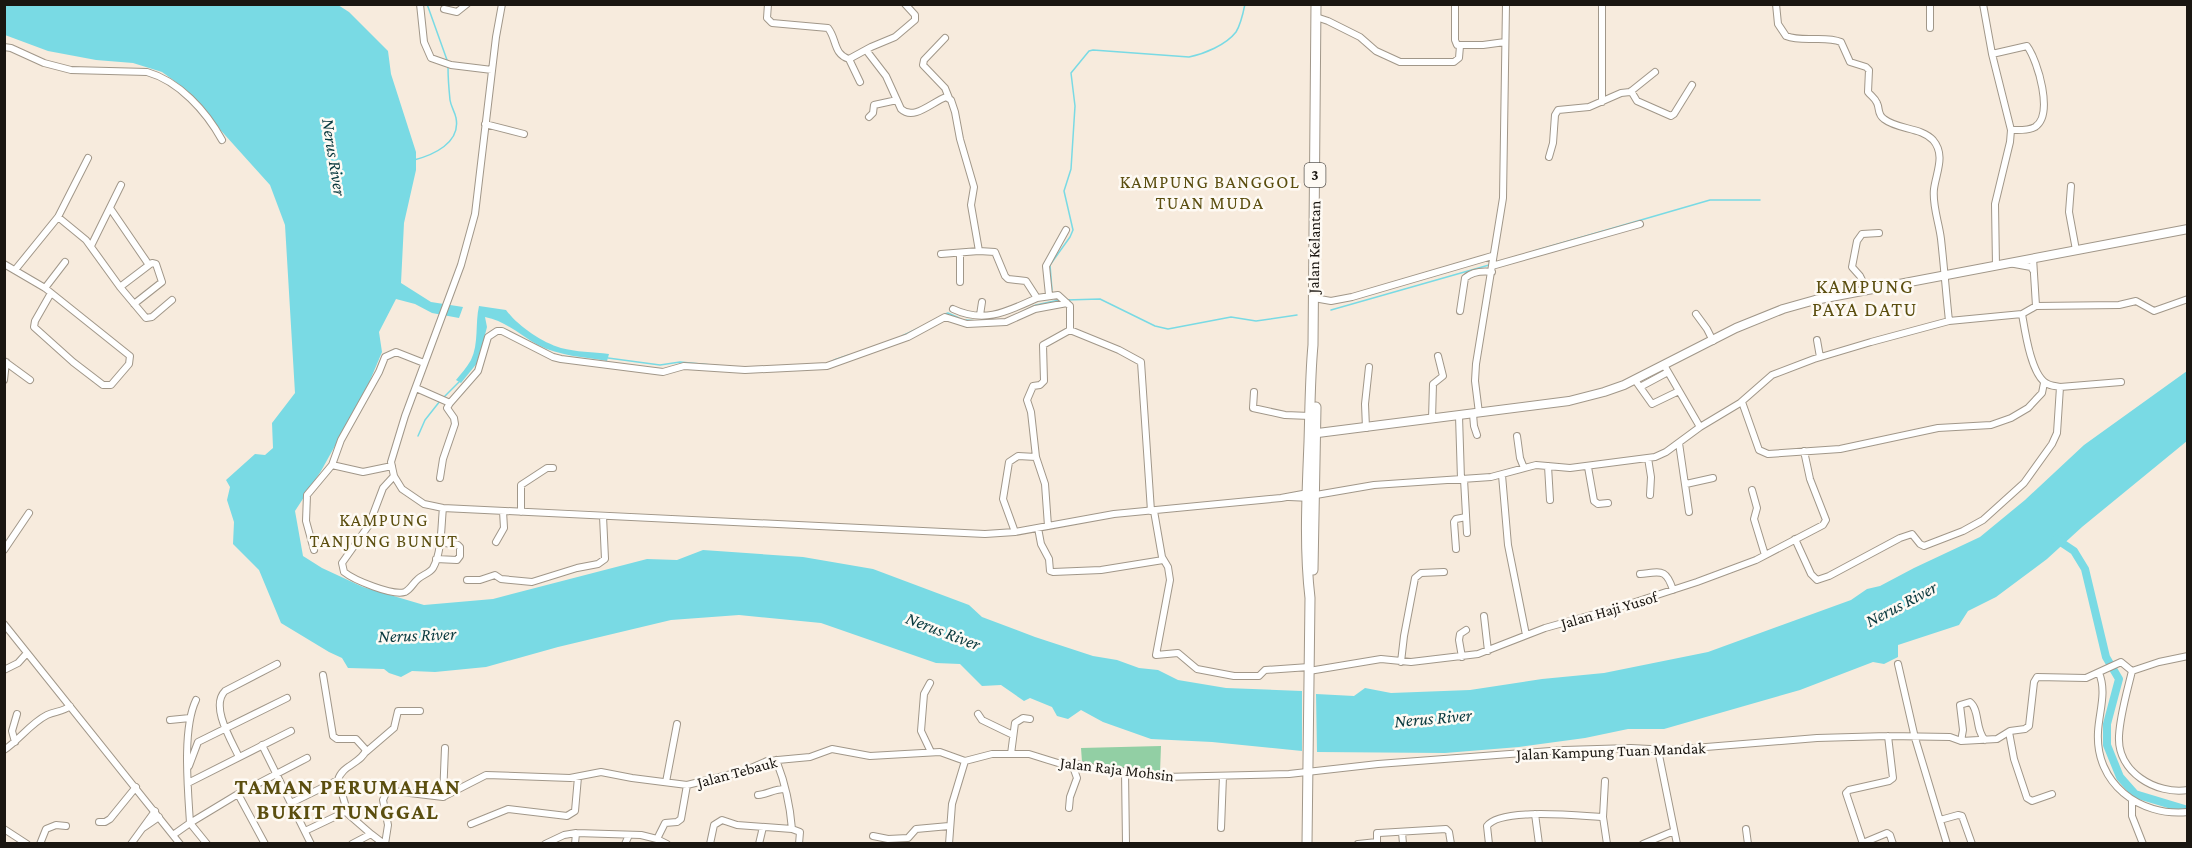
<svg xmlns="http://www.w3.org/2000/svg" width="2192" height="848" font-family="'Crimson Pro',serif">
	<rect width="100%" height="100%" fill="#f7ebdd"/>
	<!-- green -->
	<path fill="#92cfa4" d="M1161,746L1160,773C1134,769 1107,770 1082,762L1081,748Z"/>
	<!-- water -->
	<path fill="#79dae4" d="M4,5H338L349,12L388,51L391,74L416,152V170L404,223L401,283L431,302L463,307L459,318L432,313L415,304L396,299L379,332L382,352L366,390L321,471L295,511L303,556L322,568L363,587L424,605L493,599L647,559L677,560L703,550L803,557L873,569L969,605L982,617L1035,637L1093,656L1117,660L1139,668L1158,670L1178,680L1226,688L1302,691V751L1212,742L1151,739L1103,722L1081,710L1068,719L1057,716L1052,707L1030,698L1024,701L1001,685L982,686L960,664L936,663L821,623L739,615L671,620L558,647L486,667L435,672L412,671L401,677L389,673L384,669L348,668L342,658L329,652L281,623L259,570L233,544L234,522L227,500L230,487L226,480L255,454L265,455L273,448L272,423L295,393L285,225L270,185L180,85L162,72L133,63L96,60L48,51L5,35Z
		M479,306L506,310C518,326 541,342 561,348C576,352 593,352 609,354L607,361C584,357 559,356 538,345C520,335 506,321 485,317L487,327L478,362L461,383L456,380C461,374 467,367 471,360C479,344 475,323 479,306Z
		M2187,371V441L2082,527L2047,559L1996,597L1968,611L1959,625L1898,645V657L1884,664L1873,662L1800,690L1664,729H1628L1585,738L1519,747L1445,753L1317,752L1316,694L1354,696L1365,688L1391,693L1470,690L1542,679L1604,673L1708,652L1851,600L1867,589L1880,586L1914,568L1980,537L2025,500L2084,445Z"/>
	<g fill="none" stroke-linecap="round" stroke-linejoin="round">
		<!-- stream -->
		<path stroke="#79dae4" stroke-width="1.5" d="M427,4L447,60
			M414,160C433,155 461,143 456,118C455,112 451,107 450,100C449,90 448,78 448,67
			M1534,251L1710,200H1760
			M1052,290L1050,265L1070,237L1073,230L1064,191L1071,169L1075,106L1071,73L1089,51L1093,50L1189,57C1204,54 1226,45 1236,32C1241,24 1243,14 1245,4
			M1066,300L1100,299L1155,326L1168,329L1231,317L1256,321L1297,315
			M1331,310L1489,265
			M945,314L948,313L959,318
			M1018,314L1036,305L1059,300
			M966,320L977,321
			M902,336L919,328
			M608,358L660,365L680,362L722,366
			M834,360L849,355
			M443,398L459,382
			M418,436L425,420L440,401"/>
		<!-- river -->
		<path stroke="#79dae4" stroke-width="8" d="M2056,539L2074,551L2085,569L2106,657L2119,679L2107,724V745L2120,777L2135,794L2188,810"/>
		<!-- minor casing -->
		<g stroke="#a19789" stroke-width="8">
			<path id="minor" d="M420,4L424,42L431,58L451,65L492,70
				M502,4L496,37L475,214L461,265L405,416L391,462L394,476L402,489L424,504L443,508L985,534L1015,532L1114,514L1281,498L1308,493
				M768,4L767,18L772,23L828,28C837,39 833,54 849,59L871,47L895,37L915,20V15L905,4
				M1455,4V40L1457,45H1483L1505,42
				M1776,4L1778,24L1786,36C1804,43 1824,35 1841,42L1850,62L1866,67L1869,70L1868,92C1871,96 1875,98 1877,103C1880,109 1877,114 1884,119C1898,130 1921,127 1933,140C1946,155 1936,173 1934,189C1932,205 1939,222 1941,239C1944,266 1946,293 1949,321
				M1983,4L1992,54L2011,130L2010,142L1995,204L1996,266
				M444,9L457,12L467,4
				M1316,17L1328,21L1360,37L1376,51L1400,62H1454L1459,58L1460,46
				M1930,28V4
				M945,38L924,60L923,65L945,88L949,98
				M4,47L11,48L44,63L71,70L147,72C179,81 206,111 222,140
				M866,50L886,76L901,109C914,121 932,102 946,97L951,100L955,112L960,139L974,187L971,205L979,251L995,252L1005,276L1008,279L1026,281L1037,298L1058,295L1070,306V330L1119,350L1141,362L1151,511
				M1992,54L2027,46C2038,61 2054,115 2035,127C2028,131 2018,130 2011,130
				M849,59L860,82
				M1631,91L1637,101L1671,116L1674,114L1692,85
				M1602,102V4
				M869,117L873,113L874,105L897,100
				M485,124L524,134
				M1549,157L1553,143L1555,115L1558,110L1589,107L1621,93L1630,92L1655,72
				M2071,186L2069,212L2076,250
				M110,208L149,265
				M58,217L86,240L120,287L146,318L152,317L172,300
				M91,246L121,185
				M941,254L979,251
				M960,254V282
				M2033,258L2036,306
				M2009,263L2031,267L2033,270
				M4,264L45,288L130,356L129,364L111,385H103L73,362L34,327L35,321L51,293
				M1492,266L1640,224
				M15,270L58,217L88,158
				M120,287L149,265L152,263L156,264L162,282L134,304
				M45,288L65,262
				M1867,290L1860,276L1852,267L1857,241L1862,234L1879,233
				M1049,295L1046,266L1066,230
				M1314,298L1331,301L1352,297L1492,256
				M953,309C985,324 1008,311 1037,298
				M1460,311L1465,278C1472,272 1483,271 1492,272
				M1696,314L1707,329L1713,341
				M980,315L982,302
				M1817,340L1820,357
				M4,361L30,380
				M1664,365L1700,427L1740,403L1772,375L1814,359L1871,342L1949,321L2022,314L2036,306L2119,305L2136,301L2154,311L2188,299
				M4,380L6,362
				M1635,380L1652,404L1679,391
				M1640,387L1668,372
				M2060,387L2121,382
				M416,388L450,403L478,371L488,337L497,331H502L553,357L561,359L663,372L684,366L745,370L827,366L908,337L945,317L967,324L1006,322L1035,309L1067,303
				M1254,392L1253,408L1285,415L1310,416
				M1742,402L1759,450L1768,454L1840,449L1938,428L1991,425L2011,418L2028,408L2042,393L2044,383
				M1479,413L1475,381L1476,364L1503,198L1506,4
				M1473,414L1474,426L1477,435
				M1459,416L1461,479
				M1432,419L1433,384L1443,376L1438,356
				M1366,428L1365,404L1369,367
				M1517,436L1520,458L1524,468
				M1679,443L1689,512
				M1648,458L1651,477L1650,495
				M332,465L363,472L392,466
				M1548,466L1550,500
				M1588,467L1594,501L1598,504L1608,503
				M1502,475L1508,545L1526,635
				M394,476L383,488L369,525L342,563L344,572C354,580 392,596 405,592C411,589 413,583 418,579C422,575 430,573 433,568C442,552 441,526 443,508
				M440,478L443,459L455,424L454,418L447,408L450,403
				M1464,479L1467,533
				M1686,484L1713,478
				M1752,490L1757,508L1754,519L1765,555
				M1289,497L1311,498L1316,495L1374,485L1491,477L1536,465L1570,468L1655,457L1666,452L1700,427
				M1154,511L1162,557L1168,567L1170,580L1156,655L1178,653L1197,669L1234,676H1259L1265,670L1309,667
				M521,512V485L547,468H553
				M1048,526L1045,484L1036,457L1031,412L1027,400L1033,386L1040,385L1044,381L1043,345L1070,330
				M1038,528L1041,544L1049,559L1050,571L1053,572L1101,570L1163,560
				M1015,532L1003,499L1009,462L1018,456L1036,457
				M1795,539L1811,574L1817,580L1829,576L1900,538L1912,534L1920,544L1924,546L1963,531L1983,520L2024,483L2052,444L2057,433L2060,387C2056,386 2050,386 2046,383C2031,374 2025,331 2022,314
				M496,542L504,528L503,511
				M1456,549L1454,522L1456,519L1466,517
				M4,550L29,513
				M314,550L306,521L307,495L332,465L341,440L379,372L385,357L396,352L424,363
				M436,559L457,560L460,556V547L458,545L439,542
				M1640,574C1661,572 1666,568 1673,590
				M467,580H480L495,575L501,579L532,582L577,568L598,564L605,559L603,516
				M1484,616L1488,651
				M4,624L180,844
				M1462,657L1459,640L1460,634L1466,630
				M1401,662L1404,636L1415,578L1421,573L1444,572
				M1898,664L1915,738L1947,844
				M4,670L18,663L27,653
				M1309,671L1381,659L1411,662L1478,654L1545,628L1620,607L1697,582L1756,560L1823,525L1826,520L1810,479L1804,451
				M2132,671C2127,692 2120,715 2119,736C2117,772 2156,795 2188,790
				M2132,671L2159,662L2188,656
				M2099,673C2107,692 2099,712 2098,732C2095,783 2139,817 2188,812
				M323,675L333,736L337,739H356L366,750C362,763 342,765 338,780L348,814L371,834
				M930,683L924,694L921,731L931,752
				M978,714L982,720L1013,735
				M170,720L190,718
				M2009,732L2014,759L2027,798L2032,801L2052,794
				M1961,741L1963,730L1960,705L1970,702C1980,710 1975,730 1985,740
				M15,742L12,731L17,714
				M262,745L311,844
				M4,750C19,740 31,723 47,715C55,711 63,712 70,706
				M1658,750L1677,844
				M366,752L394,728L398,711H420
				M1011,754L1015,723L1023,718L1030,719
				M239,757C231,740 210,706 225,691L277,664
				M776,760C785,782 790,805 792,829L800,832L799,844
				M965,761L992,754H1029L1058,763L1076,764L1100,769L1163,777L1289,774L1378,764L1564,750L1631,748L1669,750L1817,738L1888,736L1950,737L1961,741L1997,739L2010,731L2025,729L2029,726L2034,682L2037,677L2086,678L2121,662L2132,671
				M189,766L198,742L287,698
				M1125,771L1126,844
				M666,782L677,724
				M188,783L291,731
				M238,794L265,844
				M758,795C768,794 774,789 785,789
				M443,797L445,748
				M2132,801V816L2143,844
				M291,803L338,780
				M1069,808L1070,797L1077,778L1072,764
				M1535,814L1539,844
				M1603,817L1605,781
				M1940,820L1958,815L1962,816L1972,844
				M99,822H105L110,819L136,787
				M471,824L508,809L567,816L575,811L578,777
				M143,828L159,817
				M1221,828L1223,776
				M4,829L27,844
				M1746,829L1748,844
				M305,831L347,811
				M1402,832L1403,844
				M173,835L190,823C188,790 182,729 196,700
				M873,836L888,839L908,838L916,829L949,826
				M657,839L667,844
				M1863,843L1887,833L1890,835L1893,844
				M40,844L46,829L56,825L66,826
				M131,844L155,811
				M207,844L190,823L238,794L307,758
				M352,844L371,834L384,844
				M385,844L388,825L383,800L386,793L393,791L443,797L486,775L570,778L601,772L632,778L687,785L744,771L767,761L810,757L832,749L870,756L940,752L965,761
				M545,844L564,835L576,833
				M575,844L576,833L641,835L657,839L665,823L677,822L681,819L687,785
				M625,844L629,835
				M710,844L714,825L722,820L737,825L792,829
				M759,844L763,827
				M949,844L952,804L965,761
				M1358,844L1377,842V833H1379L1446,829L1449,832L1451,844
				M1489,844L1487,826C1500,807 1581,816 1603,817L1607,844
				M1643,844L1674,831
				M1863,844L1846,793L1849,790L1889,781L1893,778L1888,736"/>
		</g>
		<!-- major casing -->
		<g stroke="#a19789" stroke-width="10">
			<path id="major" d="M1310,434L1569,401L1604,392L1624,385L1736,328L1783,309L1815,300L2188,229"/>
		</g>
		<!-- highway casing -->
		<g stroke="#a19789" stroke-width="11">
			<path id="highway" d="M1313,570L1316,407
				M1307,844L1310,598C1304,547 1307,493 1309,442C1310,410 1310,377 1313,345L1316,4"/>
		</g>
		<!-- minor -->
		<use href="#minor" stroke="#fff" stroke-width="6"/>
		<!-- major -->
		<use href="#major" stroke="#fff" stroke-width="8"/>
		<!-- highway -->
		<use href="#highway" stroke="#fff" stroke-width="9"/>
	</g>
	<g text-anchor="middle" dominant-baseline="central" stroke-width="5" stroke-linejoin="round" paint-order="stroke">
		<!-- shield labels -->
		<rect fill="#fefaf4" stroke="#5e5a55" stroke-width="1.5" x="1304.5" y="163" width="21" height="24" rx="4.5"/>
		<g font-size="15" font-weight="bold" fill="#1a1611">
			<text x="1315" y="175">3</text>
		</g>
		<!-- street labels -->
		<g font-size="16" fill="#1a1611" stroke="#fefaf4">
			<text transform="translate(1314 247) rotate(-89)">Jalan Kelantan</text>
			<text transform="translate(1609 610) rotate(-16)">Jalan Haji Yusof</text>
			<text transform="translate(1611 751) rotate(-2)">Jalan Kampung Tuan Mandak</text>
			<text transform="translate(1117 769) rotate(7)">Jalan Raja Mohsin</text>
			<text transform="translate(737 772) rotate(-15)">Jalan Tebauk</text>
		</g>
		<!-- water labels -->
		<g font-size="18" font-style="italic" fill="#09393e" stroke="#fefaf4">
			<text transform="translate(334 157) rotate(81)">Nerus River</text>
			<text transform="translate(1901 604) rotate(-28)">Nerus River</text>
			<text transform="translate(943 631) rotate(21)">Nerus River</text>
			<text transform="translate(417 635) rotate(-2)">Nerus River</text>
			<text transform="translate(1433 718) rotate(-5)">Nerus River</text>
		</g>
		<!-- neighbourhood labels -->
		<g font-size="18" letter-spacing="1.5" fill="#5b4e0f" stroke="#fefaf4">
			<text x="1210" y="182">KAMPUNG BANGGOL<tspan x="1210" dy="21">TUAN MUDA</tspan></text>
			<text x="384" y="520">KAMPUNG<tspan x="384" dy="21">TANJUNG BUNUT</tspan></text>
		</g>
		<!-- quarter labels -->
		<g font-size="20" letter-spacing="1.5" fill="#5b4e0f" stroke="#fefaf4">
			<text x="1865" y="286">KAMPUNG<tspan x="1865" dy="23">PAYA DATU</tspan></text>
		</g>
		<!-- district labels -->
		<g font-size="22" font-weight="bold" letter-spacing="1.5" fill="#5b4e0f" stroke="#fefaf4">
			<text x="348" y="786">TAMAN PERUMAHAN<tspan x="348" dy="25">BUKIT TUNGGAL</tspan></text>
		</g>
	</g>
	<!-- border -->
	<rect width="2192" height="848" fill="none" stroke="#1a1611" stroke-width="12"/>
</svg>
